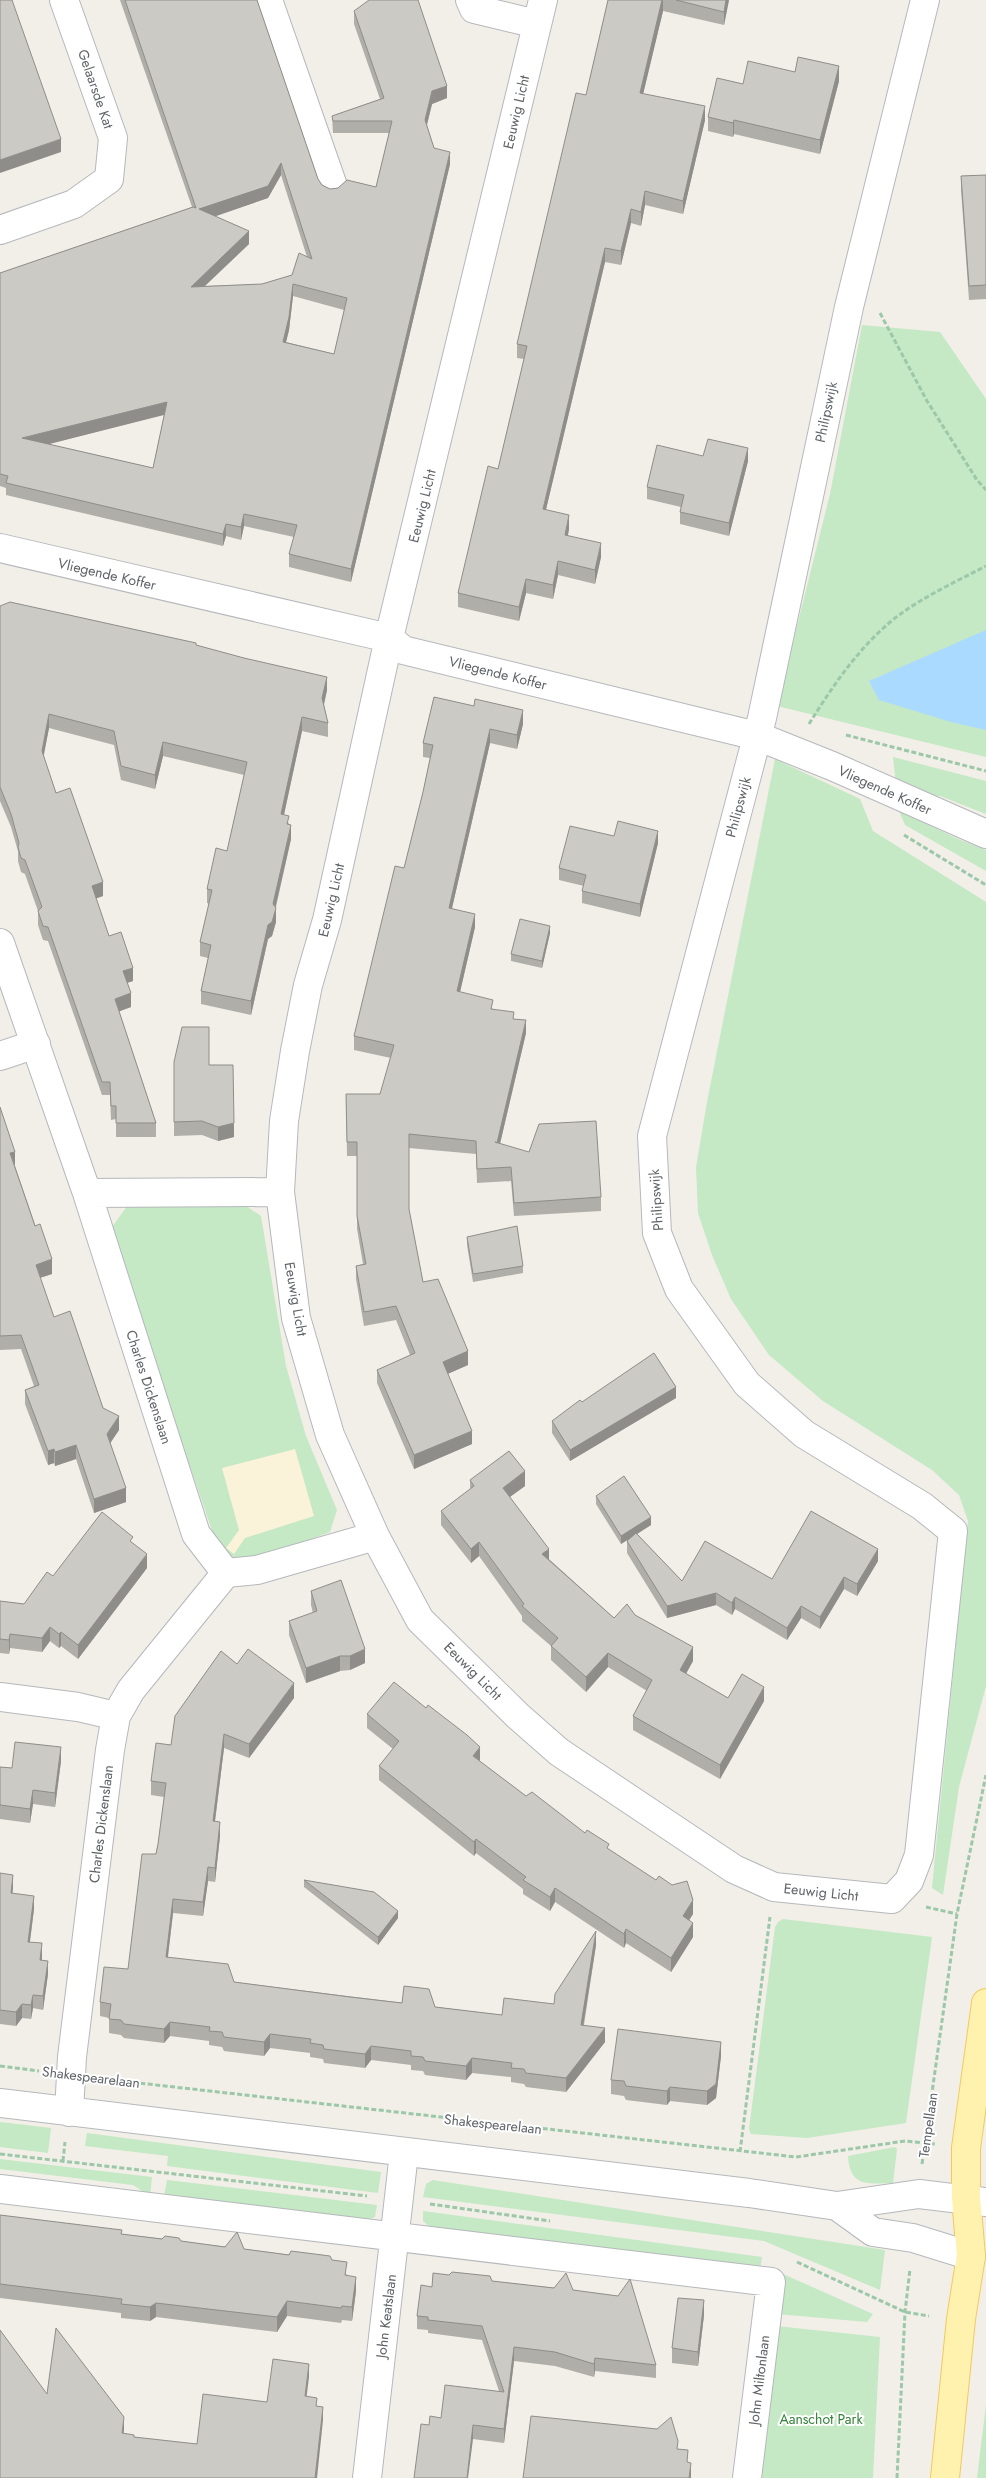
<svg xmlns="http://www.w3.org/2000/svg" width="986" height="2478" font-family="Jost,sans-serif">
	<rect width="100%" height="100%" fill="#f1efe8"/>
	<!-- green -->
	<path fill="#c5e8c5" d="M862,325L940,332L986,399V757L777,706L830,494Z
		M893,757L986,781V814L940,796L917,795L896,785Z
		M775,759L860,799L873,831L986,902V1686L959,1787L943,1895L932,1888L968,1521L959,1495L932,1470L823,1401L769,1355L731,1299L712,1255L698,1213L696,1167L707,1102Z
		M899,811L958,839L986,850V871L905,825Z
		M243,1204L261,1216L286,1366L306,1436L337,1510L330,1532L248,1563L231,1557L215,1539L109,1231L128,1205Z
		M783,1919L932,1937L906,2123L807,2138L751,2134L749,2129L775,1927L778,1922Z
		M0,2122L51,2128L48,2153L0,2147Z
		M87,2133L381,2172L378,2193L167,2166L168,2156L85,2146Z
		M895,2147L897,2149L893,2183C867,2184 850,2187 848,2156Z
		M0,2159L152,2177L150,2196L133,2185L0,2169Z
		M167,2180L377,2205L375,2217L363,2221L164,2197Z
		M433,2180L885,2250L880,2290L764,2241L423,2197L426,2184Z
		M423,2211L762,2257L760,2270L432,2229L423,2221Z
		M783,2274L873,2314L867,2322L777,2314Z
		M776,2326L880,2337L873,2478H758Z
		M986,2405V2478H977Z"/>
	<!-- sand -->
	<path fill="#fbf3d9" d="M295,1449L314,1516L245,1538L234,1554L226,1548L239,1530L222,1468Z"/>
	<!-- water -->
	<path fill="#aadaff" d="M986,630V730L951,722L879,700L869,681Z"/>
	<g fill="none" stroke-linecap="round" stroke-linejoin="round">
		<!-- minor casing -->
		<g stroke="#b5b8bc" stroke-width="30">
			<path id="minor" d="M268,0L333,186
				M470,0L474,9L537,24
				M543,0L389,638L327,920L308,985L295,1051L284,1121L280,1192L296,1318L330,1435L375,1536L420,1620L518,1716L559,1752L734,1869L774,1887L892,1899L909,1881L919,1855L953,1531L922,1506L804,1434L747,1384L679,1289L657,1233L652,1136L762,718L849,307L925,0
				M0,230L74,204L109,179L113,138L64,0
				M0,548L389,638L403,650L757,736L832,766L986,834
				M0,943L87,1193L196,1534L226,1573
				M0,1056L36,1044
				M87,1193L280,1192
				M0,1697L78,1707L116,1716
				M0,2103L749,2193L837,2206L919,2194L986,2202
				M69,2112L72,2057L110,1750L116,1716L131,1690L226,1573L257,1570L375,1536
				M0,2189L771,2282L747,2478
				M837,2206L873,2232L913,2238L971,2256
				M367,2478L404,2153"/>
		</g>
		<!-- major casing -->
		<g stroke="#f2c960" stroke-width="30">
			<path id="major" d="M945,2478L961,2319L971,2256L966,2198V2148L986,2003"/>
		</g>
		<!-- path -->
		<path stroke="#9cc7a9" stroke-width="3" stroke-dasharray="5 2.5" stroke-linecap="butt" d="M880,313L927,401L977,480L986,490
			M809,724C834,684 861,644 899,615C925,596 957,581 986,566
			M846,735L986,771
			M904,835L986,885
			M926,1907L957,1914
			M0,2066L39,2071
			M103,2079L796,2157L905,2141L936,2144
			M740,2152L770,1917
			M0,2154L367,2196
			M63,2161L65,2142
			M922,2164L957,1914L986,1775
			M430,2204L550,2221
			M797,2262L905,2312L929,2316
			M897,2478L905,2312L910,2269"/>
		<!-- minor -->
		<use href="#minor" stroke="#fff" stroke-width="28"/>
		<!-- major -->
		<use href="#major" stroke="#fff2af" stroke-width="28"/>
	</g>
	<!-- wall -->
	<path fill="#afaea9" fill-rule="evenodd" d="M120,0H257L318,179L322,185L330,189L376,187L389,133H333L332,116L380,99L354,24V11L447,98L432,104L427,125L434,148L450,164L351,582L289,567V554L294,537L244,526L241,540L226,536L223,546L6,495V488L0,486V273L192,207ZM281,175L307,257L292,275L262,284L205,286L249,244L215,216L268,198ZM293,296L344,310L334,354L286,342L289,330ZM164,415L153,468L48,444Z
		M608,0H729L724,25L663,11L643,94L705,120L683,214L645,205L641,226L631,223L621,265L605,262L546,509L569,529L568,535L601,557L595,584L558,575L553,599L526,593L519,621L458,607V593L498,469L524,359L517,358V344L586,95Z
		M795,72L839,81L820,154L734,134L733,137L708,131V117L743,84Z
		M986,175V299L969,300L961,190V176Z
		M703,456L748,461L729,536L680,524V512L681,507L647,499V487Z
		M0,606L196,645L327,690L324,705L328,723V737L302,731L284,815L289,824L291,839L276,907V922L272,936L268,939L251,1015L201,1004V991L208,958L200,956V942L209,904L207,903V889L227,851L244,775L163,756L155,789L121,780L114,745L49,728L43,756L56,793L103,896L96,898L109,936L133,981L127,983L131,1007L119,1011L156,1123V1137H116V1119L111,1120L110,1095H102L48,941L43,940L38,925V911L25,874L21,872L18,861V851L11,827L0,801Z
		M434,697L523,724L517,749L490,743L452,908L475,927L460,992L493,1009L514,1019L526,1033L500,1144L601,1197V1211L514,1216L511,1181L477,1183L476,1154L409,1148V1209L423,1282L468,1365L447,1374L472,1444L414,1469L377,1383V1370L410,1355L396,1320L364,1326L356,1279V1266L363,1264L357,1229V1156H347L346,1094H380L391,1058L354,1050V1036L404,868L423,792L430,758L423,757V743Z
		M614,836L658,843L640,917L582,903V891L584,886L559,880V868Z
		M550,933L542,968L511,961V954Z
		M174,1062L209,1065L234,1137L218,1141L202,1135L174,1136Z
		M0,1107L15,1166L52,1274L40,1278L54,1317L103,1408L119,1430L110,1443L126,1502L94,1513L76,1459L55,1466L54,1463L48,1465L25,1404V1390L34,1386L21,1349L0,1350Z
		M467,1237L523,1266V1273L473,1282L467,1245Z
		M676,1398L570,1461L552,1433V1421L582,1402Z
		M470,1480L525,1486L510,1497L549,1559L614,1618L635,1615L693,1661L686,1674L728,1698L764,1701L720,1779L633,1730V1716L647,1691L608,1667L586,1692L551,1660V1646L522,1621V1616L479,1556L471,1563L441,1525V1511L470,1489Z
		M596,1496L651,1525L637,1534L682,1581L772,1579L878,1561L857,1596L844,1589L820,1629L801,1618L787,1640L735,1609L732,1615L716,1605L667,1618L627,1553V1541L630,1538L621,1544L596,1504Z
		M133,1543L147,1568L78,1659L61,1646L59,1648L50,1641L42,1652L10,1648L9,1654L0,1653V1601L24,1604L53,1576Z
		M311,1591L365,1663L350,1670L340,1671L306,1683L289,1635V1621L313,1613L311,1605Z
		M237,1664L294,1698L249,1758L224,1748L215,1822L220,1836L215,1882L208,1881L203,1916L173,1913L168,1957L234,1982L502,2015L554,2004L596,1945L584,2025L605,2042L566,2092L526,2087L524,2084L511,2082V2077L472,2073L466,2080L425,2075L423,2071L411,2070V2065L371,2060L365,2068L324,2063L323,2059L310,2057V2053L270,2048L264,2056L224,2051L222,2047L209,2045V2041L170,2036L164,2043L124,2038L121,2035L109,2033V2018L100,2016V2002L128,1969L158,1844L164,1797L151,1795V1781L171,1745Z
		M367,1714L479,1761L526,1796L585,1833L609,1850L693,1914L689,1920L693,1937L671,1972L626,1943L624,1948L555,1902L550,1911L523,1894V1889L476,1853L474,1856L379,1780V1766L393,1749L367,1728Z
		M61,1761L55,1807L33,1804L30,1823L0,1819V1767L12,1768Z
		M0,1873L13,1888L12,1893L34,1909L30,1942L42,1957V1960L48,1974L43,2010L33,2008L31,2019L22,2018L16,2026L0,2024Z
		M304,1880L398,1918L378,1945L304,1887Z
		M721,2056L716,2098L707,2105L670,2101L667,2105L626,2100L624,2096L611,2094V2080Z
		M0,2215L122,2234L332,2260L347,2275L356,2291L352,2321L342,2320L341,2323L287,2316L277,2332L156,2317L150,2321L121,2318V2313L0,2298Z
		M492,2281L573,2290L656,2365V2378L595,2371L594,2377L555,2366L514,2361L504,2443L473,2439L429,2425L441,2418L499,2391L482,2340L428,2333V2330L417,2329V2316L432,2287Z
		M704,2315L698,2366L672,2363V2348Z"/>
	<!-- shaded-wall -->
	<path fill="#8f8d8a" d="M662,0H663V11L640,107V93Z
		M726,0H729L724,25V12Z
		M839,66V81L820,154V140Z
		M447,86V98L432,104L425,132V120L432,91Z
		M705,106V120L683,214V201Z
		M734,120V134L733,137V123Z
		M61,139V152L0,173V160Z
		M450,152V164L351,582V569Z
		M281,163V175L268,198L199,222V209Z
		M645,191V205L641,226V212Z
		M631,209V223L621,265V251Z
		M249,231V244L191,299V287Z
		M605,248V262L543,522V509Z
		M293,284V296L289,330L283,354V342Z
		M167,402V414L22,451V438Z
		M748,448V461L729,536V523Z
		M244,514V526L241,540V527Z
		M569,515V529L565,549V535Z
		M226,524V536L223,546V534Z
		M601,543V557L595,584V570Z
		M558,561V575L553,599V585Z
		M526,579V593L519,621V607Z
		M327,677V690L322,712V698Z
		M523,710V724L517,749V735Z
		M49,714V728L42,765V751Z
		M302,717V731L281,828V814Z
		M490,729V743L449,921V908Z
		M163,742V756L155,789V775Z
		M291,825V839L273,917V904Z
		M658,831V843L640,917V904Z
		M103,882V896L92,900V886Z
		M276,908V922L272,936L268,939L251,1015V1001L268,925Z
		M475,914V927L457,1005V991Z
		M550,926V933L542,968V961Z
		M133,968V981L123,984V971Z
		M131,993V1007L115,1013V999Z
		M526,1020V1033L497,1156V1143Z
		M234,1123V1137L218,1141V1127Z
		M15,1152V1166L10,1153Z
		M52,1259V1274L36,1279V1265Z
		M468,1351V1365L443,1376V1362Z
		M676,1387V1398L570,1461V1450Z
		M119,1416V1430L107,1448V1434Z
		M472,1431V1444L414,1469V1455Z
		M76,1445V1459L55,1466V1452Z
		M54,1449V1463L48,1465V1451Z
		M525,1471V1486L503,1502V1488Z
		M126,1488V1502L94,1513V1499Z
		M651,1517V1525L621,1544V1536Z
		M479,1542V1556L471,1563V1549Z
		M549,1549V1563L542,1554Z
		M878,1549V1561L857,1596V1584Z
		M147,1554V1568L78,1659V1645Z
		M844,1577V1589L820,1629V1617Z
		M716,1593V1605L667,1618V1606Z
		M735,1597V1609L732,1615V1603Z
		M801,1606V1618L787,1640V1628Z
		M50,1627V1641L42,1652V1638Z
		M61,1632V1646L59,1648V1634Z
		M10,1634V1648L9,1654V1640Z
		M693,1647V1661L680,1684V1670Z
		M365,1649V1663L350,1670V1656Z
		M608,1653V1667L586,1692V1677Z
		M340,1656V1671L306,1683V1668Z
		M294,1683V1698L249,1758V1744Z
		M764,1687V1701L720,1779V1765Z
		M224,1734V1748L213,1836V1821Z
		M61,1747V1761L55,1807V1793Z
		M480,1747V1761L473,1756Z
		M33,1790V1804L30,1823V1809Z
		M220,1822V1836L215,1882V1868Z
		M476,1839V1853L474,1856V1842Z
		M208,1867V1881L203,1916V1902Z
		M13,1875V1888L11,1906V1893Z
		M555,1888V1902L550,1911V1897Z
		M34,1896V1909L28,1955V1942Z
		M173,1899V1913L166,1971V1957Z
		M693,1900V1914L683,1930V1916Z
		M398,1911V1918L378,1945V1937Z
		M693,1923V1937L671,1972V1958Z
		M626,1929V1943L624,1948V1934Z
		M596,1931V1945L581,2039V2025Z
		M42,1943V1957L40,1973V1960Z
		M48,1961V1974L43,2010V1996Z
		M33,1995V2008L31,2019V2005Z
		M22,2004V2018L16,2026V2012Z
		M170,2022V2036L164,2043V2029Z
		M605,2028V2042L566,2092V2078Z
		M270,2034V2048L264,2056V2042Z
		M721,2042V2056L716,2098L707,2105V2091Z
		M371,2046V2060L365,2068V2054Z
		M472,2058V2073L466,2080V2066Z
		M670,2087V2101L667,2105V2091Z
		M356,2277V2291L352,2321V2307Z
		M704,2300V2315L698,2366V2352Z
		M287,2301V2316L277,2332V2317Z
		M156,2303V2317L150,2321V2307Z
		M514,2347V2361L504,2443V2429Z
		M595,2358V2371L594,2377V2364Z
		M309,2364V2377L305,2409V2396Z
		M323,2407V2420L317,2478H315Z
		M124,2417V2430L122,2447V2433Z
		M473,2425V2439L468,2478H467Z
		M691,2463V2478H689Z"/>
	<!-- building -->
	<path fill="#cccac5" stroke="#8f8d8a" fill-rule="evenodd" d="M0,0H12L61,139L0,160Z
		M125,0H257L318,179L322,185L330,189L338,188L347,180L376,187L392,121H333L332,116L384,98L354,11L369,0H418L447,86L432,91L425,120L434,148L450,152L351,569L289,554L297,525L244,514L241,527L226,524L223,534L6,483L8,476L0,474V273L193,207L196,208ZM281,163L312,259L299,253L292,275L262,284L191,287L249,231L199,209L268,186ZM293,284L347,298L334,354L283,342L289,317ZM167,402L153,468L22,438Z
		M608,0H662L640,93L705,106L683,201L645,191L641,212L631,209L621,251L605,248L543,509L569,515L565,535L601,543L595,570L558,561L553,585L526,579L519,607L458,593L488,466L498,469L515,397L527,346L517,344L576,93L586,95Z
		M676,0H726L724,12Z
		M798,57L839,66L820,140L734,120L733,123L708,117L717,78L743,84L748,61L795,72Z
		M986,175V285L969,286L961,176Z
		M708,439L748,448L729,523L680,512L684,495L647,487L657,445L703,456Z
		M10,602L196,643V645L244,658L327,677L322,698L328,723L302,717L281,814L289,816L287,824L291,825L273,904L276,908L272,922L268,925L251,1001L201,991L211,945L200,942L212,890L207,889L216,848L227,851L247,762L163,742L155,775L121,766L114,731L49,714L42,751L56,793L70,788L103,882L92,886L109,936L121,932L133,968L123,971L131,993L115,999L156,1123H116V1106H111L110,1082H102L48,927L43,926L38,911L42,907L25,860L21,858L18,847L19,843L11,814L0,787V606Z
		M434,697L474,706L475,699L523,710L517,735L490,729L449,908L475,914L457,991L493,1000L491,1009L514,1012L513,1019L526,1020L497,1143L495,1142L529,1152L539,1124L596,1121L601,1197L514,1203L511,1167L477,1169L476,1141L409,1134V1209L423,1282L438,1279L468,1351L443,1362L472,1431L414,1455L377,1370L415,1353L396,1306L364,1312L356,1266L366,1264L357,1216V1142H347L346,1094H380L394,1045L354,1036L395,866L404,868L423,792L433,745L423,743Z
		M618,821L658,831L640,904L582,891L586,875L559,868L570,826L614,836Z
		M520,919L550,926L542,961L511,954Z
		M182,1027H209V1065H233L234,1123L218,1127L202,1121L174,1122V1062Z
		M0,1107L15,1152L10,1153L35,1226L40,1224L52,1259L36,1265L54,1317L70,1311L103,1408L119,1416L107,1434L126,1488L94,1499L76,1445L55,1452L54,1449L48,1451L25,1390L39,1385L21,1335L0,1336Z
		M517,1226L523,1266L473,1274L467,1237Z
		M654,1353L676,1387L570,1450L552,1421L580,1400L582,1402Z
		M509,1451L525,1471L503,1488L549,1549L542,1554L614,1618L627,1604L635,1615L693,1647L680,1670L728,1698L742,1674L764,1687L720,1765L633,1716L652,1680L608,1653L586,1677L551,1646L558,1638L522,1606L524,1604L479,1542L471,1549L441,1511L474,1486L470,1480Z
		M624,1476L651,1517L621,1536L596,1496Z
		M811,1511L878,1549L857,1584L844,1577L820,1617L801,1606L787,1628L735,1597L732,1603L716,1593L667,1606L627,1541L636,1533L682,1581L705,1541L772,1579Z
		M102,1512L133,1537L130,1541L147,1554L78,1645L61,1632L59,1634L50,1627L42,1638L10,1634L9,1640L0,1639V1601L24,1604L47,1572L53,1576Z
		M341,1580L365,1649L350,1656H340L306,1668L289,1621L317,1611L311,1591Z
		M248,1649L294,1683L249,1744L224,1734L213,1821L220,1822L215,1868L208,1867L203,1902L173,1899L166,1957L228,1964L234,1982L350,1997L402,2003L404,1986L429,1989L435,2007L502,2015L504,1998L554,2004L555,1994L596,1931L581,2025L605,2028L566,2078L526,2073L524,2069L511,2068L512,2063L472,2058L466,2066L425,2061L423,2057L411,2056V2051L371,2046L365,2054L324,2049L323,2045L310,2043L311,2039L270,2034L264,2042L224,2037L222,2032L209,2031L210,2027L170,2022L164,2029L124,2024L121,2020L109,2019L111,2004L100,2002L104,1967L128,1969L142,1854H156L158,1844L166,1783L151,1781L156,1743L171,1745L175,1716L221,1651L237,1664Z
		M394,1682L426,1708L428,1705L467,1735L480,1747L473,1756L526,1796L532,1792L585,1833L587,1830L609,1844L607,1848L656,1880L659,1876L672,1885L687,1881L693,1900L683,1916L693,1923L671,1958L626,1929L624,1934L555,1888L550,1897L523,1880L526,1877L476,1839L474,1842L379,1766L399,1741L367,1714Z
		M15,1742L61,1747L55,1793L33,1790L30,1809L0,1805V1767L12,1768Z
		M0,1873L13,1875L11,1893L34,1896L28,1942L42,1943L40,1960L48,1961L43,1996L33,1995L31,2005L22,2004L16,2012L0,2010Z
		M304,1880L374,1892L398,1911L378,1937Z
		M618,2029L721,2042L716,2084L707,2091L670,2087L667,2091L626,2086L624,2081L611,2080Z
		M0,2215L122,2230L121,2234L162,2239L165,2236L179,2238L181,2241L225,2247L237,2232L244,2249L289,2255L291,2251L330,2256L332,2260L347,2262L345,2275L356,2277L352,2307L342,2306L341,2308L287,2301L277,2317L156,2303L150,2307L121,2304L122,2299L0,2284Z
		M452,2272L490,2276L492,2281L554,2288L566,2273L573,2290L618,2296L630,2279L656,2365L595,2358L594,2364L555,2352L514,2347L504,2429L473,2425L467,2478H414L421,2424L429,2425L430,2416L441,2418L445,2385L504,2392L482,2326L428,2320V2317L417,2316L421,2285L432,2287L433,2273L449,2275Z
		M678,2298L704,2300L698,2352L672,2348Z
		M56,2328L124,2417L122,2433L134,2435V2437L197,2444L203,2394L267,2402L273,2359L309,2364L305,2396L317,2398L316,2406L323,2407L315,2478H0V2330L47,2394Z
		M531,2416L657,2429L671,2417L678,2441L677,2449L688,2450L687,2462L691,2463L689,2478H523Z"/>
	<g text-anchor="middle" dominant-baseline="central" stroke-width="4" stroke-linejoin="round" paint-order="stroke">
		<!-- street labels -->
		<g font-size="14" fill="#5f6368" stroke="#fff">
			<text transform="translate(96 89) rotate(71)">Gelaarsde Kat</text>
			<text transform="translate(516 112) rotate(-77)">Eeuwig Licht</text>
			<text transform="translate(826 412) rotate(-78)">Philipswijk</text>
			<text transform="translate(422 506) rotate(-76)">Eeuwig Licht</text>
			<text transform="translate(107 574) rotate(13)">Vliegende Koffer</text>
			<text transform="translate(498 673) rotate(14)">Vliegende Koffer</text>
			<text transform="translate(885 790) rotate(24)">Vliegende Koffer</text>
			<text transform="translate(738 807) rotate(-75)">Philipswijk</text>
			<text transform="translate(331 900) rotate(-77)">Eeuwig Licht</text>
			<text transform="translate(656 1200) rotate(-94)">Philipswijk</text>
			<text transform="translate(296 1299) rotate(80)">Eeuwig Licht</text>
			<text transform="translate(149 1387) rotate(72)">Charles Dickenslaan</text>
			<text transform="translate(473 1671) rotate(45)">Eeuwig Licht</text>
			<text transform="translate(101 1824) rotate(-83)">Charles Dickenslaan</text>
			<text transform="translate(821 1892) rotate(6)">Eeuwig Licht</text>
			<text transform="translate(91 2077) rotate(7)">Shakespearelaan</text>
			<text transform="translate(493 2124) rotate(6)">Shakespearelaan</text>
			<text transform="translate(928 2125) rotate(-82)">Tempellaan</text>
			<text transform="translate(386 2316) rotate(-83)">John Keatslaan</text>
			<text transform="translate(759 2380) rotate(-83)">John Miltonlaan</text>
		</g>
		<!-- park labels -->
		<g font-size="14" fill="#348238" stroke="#fff">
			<text x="821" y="2419">Aanschot Park</text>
		</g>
	</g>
</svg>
